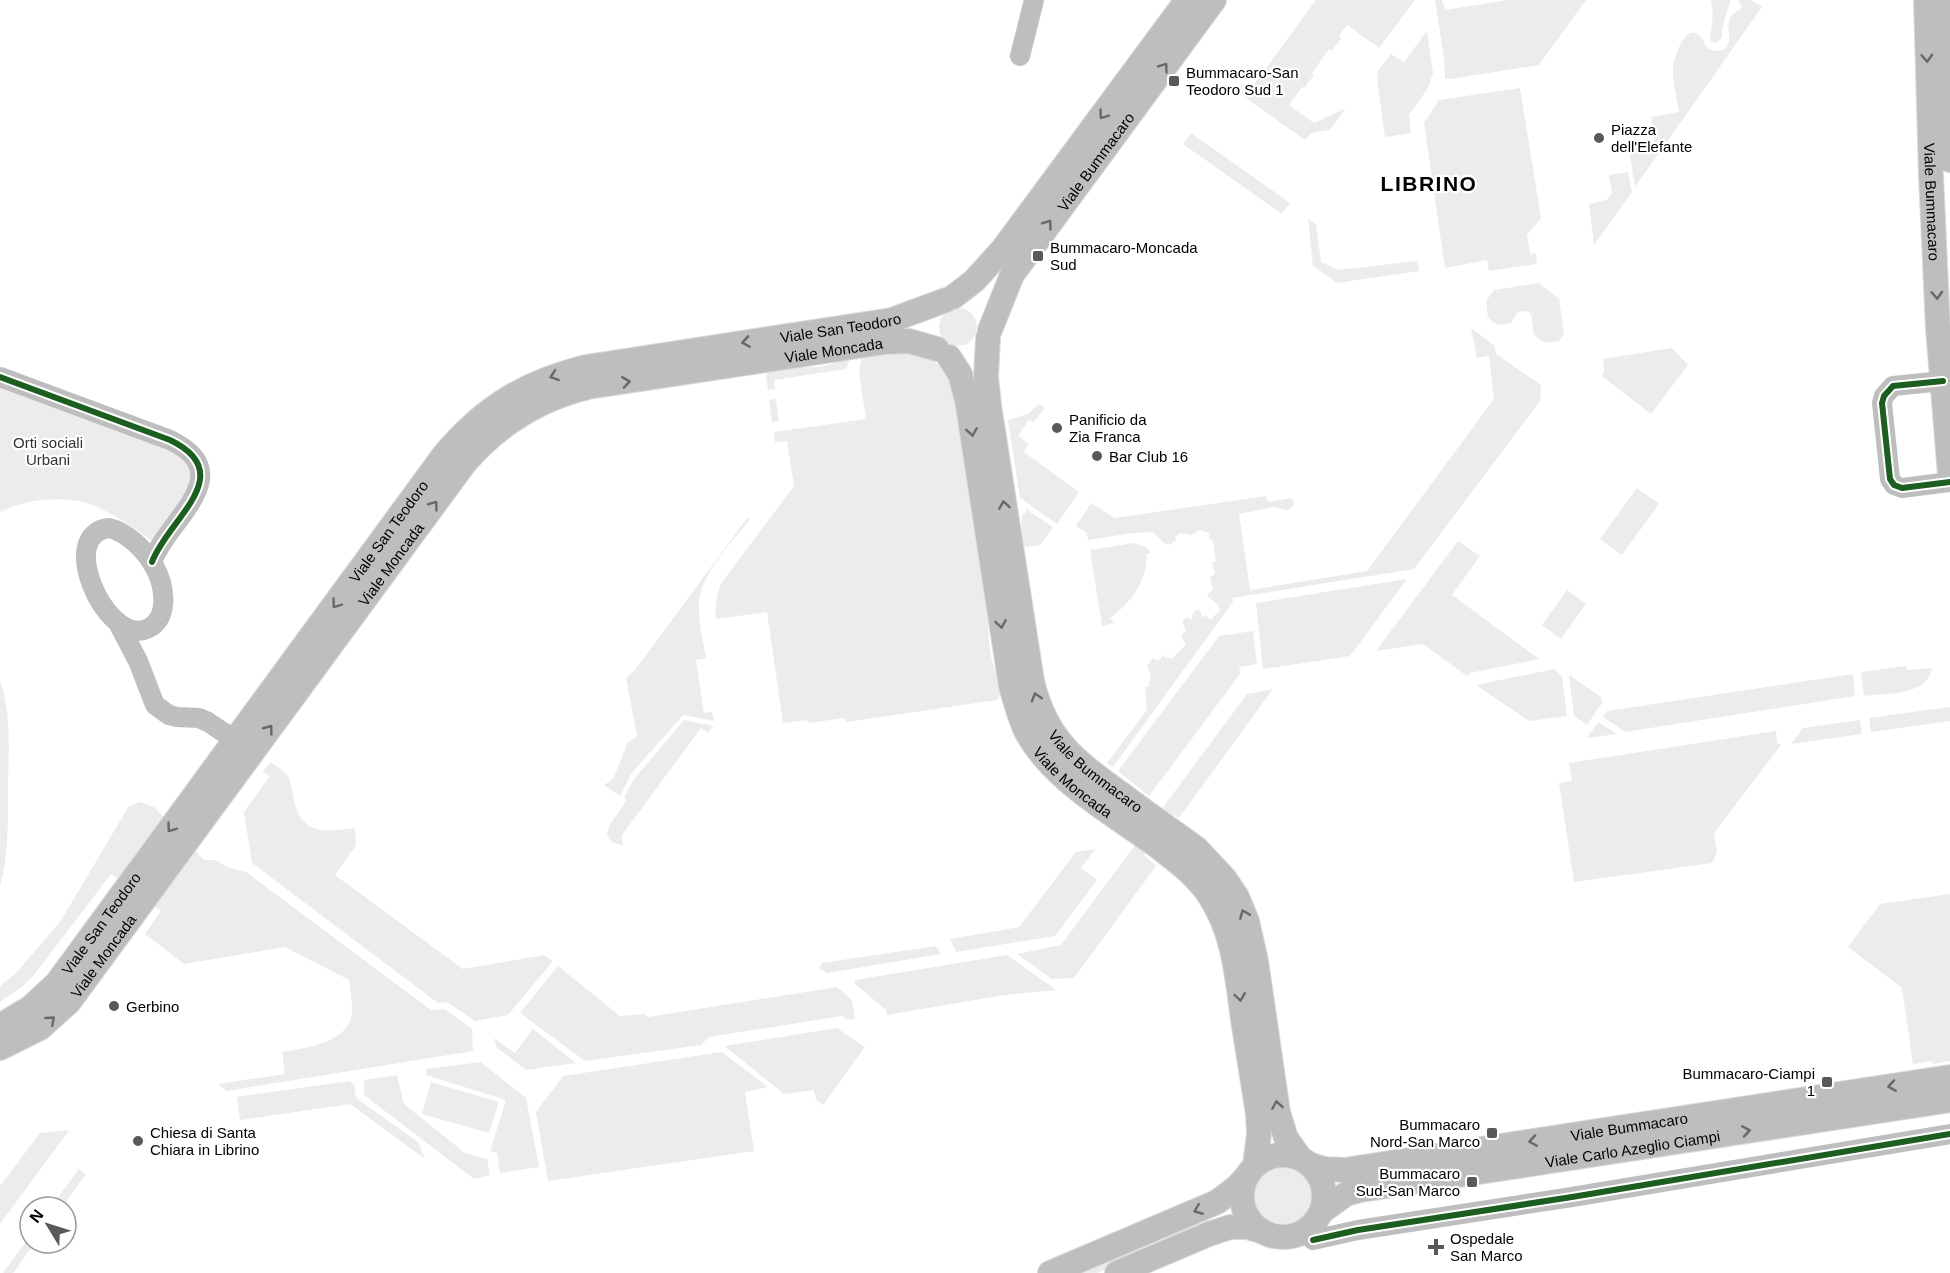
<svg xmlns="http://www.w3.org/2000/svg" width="1950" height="1273" font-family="Helvetica,sans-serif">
	<rect width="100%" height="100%" fill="#fff"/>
	<!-- green -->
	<path fill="#ececec" d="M1316,0H1415L1379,48L1347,25L1339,36L1341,38L1332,51L1329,49L1312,73L1314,75L1304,88L1302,87L1289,105L1314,123L1346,108L1330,130L1311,133L1305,140L1243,96L1240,84L1250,90Z
		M1435,0H1442L1445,10L1507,0H1586L1539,65L1451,79H1445L1444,58Z
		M1711,0H1730V2L1722,29V38L1716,43L1711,42L1710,39L1713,14Z
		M1738,0H1751L1762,7L1635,187L1629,148L1655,143L1651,117L1679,112C1677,99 1673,84 1673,70C1673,60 1685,21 1700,36C1703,39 1705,44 1707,48C1715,52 1720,52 1727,47C1734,31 1719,20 1742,8Z
		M1427,31L1433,73L1428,88L1409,115L1411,133L1385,137L1377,79L1378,71L1391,54L1404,62Z
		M1520,88L1541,218L1527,235L1530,254L1536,253L1537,264L1489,271L1487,260L1445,268L1424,123L1439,100Z
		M1191,133L1290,203L1282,214L1183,144Z
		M1628,172L1632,192L1594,245L1589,204L1607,200L1612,193L1609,175Z
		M1308,219L1316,224L1321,262L1338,270L1417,261L1419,271L1337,283L1313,266Z
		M1539,283L1559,299L1564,334L1559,341L1545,343L1534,335L1531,314L1527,311L1518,312L1511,323L1498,325L1488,318L1486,301L1494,290Z
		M939 327a19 19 0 1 1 38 0a19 19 0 1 1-38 0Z
		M1471,328L1495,346L1496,354L1541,385L1540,401L1414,569L1232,598L1233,602L1113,767L1107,763L1147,710L1145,687H1148L1151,675L1147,666L1153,658L1158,661L1163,655L1166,658L1168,657L1172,659L1186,644L1181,636L1186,631L1182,621L1187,617L1191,620L1193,617L1192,615L1196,610L1199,609L1203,618L1206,615L1210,620L1220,610L1217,604L1207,596L1213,589L1210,577L1215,574L1212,562L1216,561L1213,541L1209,539V533L1200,530L1191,535L1181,533L1175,537L1176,541H1173L1172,545L1164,543L1153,532L1133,533L1088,540L1087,533L1076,526L1091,503L1115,518L1266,496L1268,502L1290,498L1295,502L1292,507L1287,510L1274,507L1239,514L1250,590L1367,571L1494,399L1489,356L1477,358Z
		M1672,348L1688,365L1651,414L1602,376L1604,370L1603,359Z
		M895,350C932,357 939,358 956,392L989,612C988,628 988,645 992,661C996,672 1000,682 1001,693L997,700L846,722L844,718L809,723L807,720L783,723L767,612L716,619C715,606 716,594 722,582L794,486L787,441L775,442L774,432L866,419L859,373L862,355Z
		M846,357H851L846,369L774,380L775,389L768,390L766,375C777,362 806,370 824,366C832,365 839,360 846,357Z
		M0,383L175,450L191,464L193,485L152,541C133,527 106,508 83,502C57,496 24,500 0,512Z
		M776,399L779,421L772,422L769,400Z
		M1039,404L1045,408L1034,422L1029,420L1018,436L1029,444L1024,452L1079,492L1057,524L1020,498L1008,420L1028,414Z
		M1637,488L1659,504L1622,555L1600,539Z
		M1026,509L1053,527L1040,545L1026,547L1021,544L1022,514L1026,513Z
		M748,517L750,519C732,542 702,572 699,602C698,620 703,641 706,658L696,660L704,713L712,712L714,721L683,715L631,774L620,796L604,785L613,779L628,742L637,736L626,678L635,670Z
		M1458,541L1480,556L1452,595L1539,659L1470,673L1467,676L1423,644L1376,651Z
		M1134,543L1146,547L1151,553L1147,554C1146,582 1133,601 1110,618L1114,623L1102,626L1090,550Z
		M1407,579L1350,656L1263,669L1256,603Z
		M1567,590L1586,604L1561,639L1542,625Z
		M1253,631L1257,664L1239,667L1240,674L1149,796L1118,771L1219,636Z
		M1906,666L1907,670L1932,668C1928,696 1887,693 1864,696L1861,672Z
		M1555,669L1562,677L1567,716L1529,721L1476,685Z
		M1853,674L1855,696L1625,732L1603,717L1607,711Z
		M1569,675L1601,697L1602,703L1587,725L1574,716Z
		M0,681C11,713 9,748 8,782C8,817 9,853 0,887Z
		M1273,689L1179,818L1174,815L1161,831L1240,953L1156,839L1144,855L1156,866L1074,978L1052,979L1017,954L1061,945L1247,694Z
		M1950,707V721L1871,732L1869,718Z
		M684,720L713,726L708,733L701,728L622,835L623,846L610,841L607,834L610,824L627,800L624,798L634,779Z
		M1860,720L1862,734L1791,744L1803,728Z
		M1598,722L1617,734L1587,738Z
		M1776,731L1777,743L1781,745L1714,833L1717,852L1712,863L1574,882L1559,783L1572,781L1569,763Z
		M270,762C275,765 282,769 286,774C292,781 292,791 294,801C303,836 325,832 355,828L356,845L335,875L463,969L544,955L553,961L508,1015L475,1021L447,1002L438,1003L252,863L244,812L270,776L263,772Z
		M140,802L154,807L204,860H215L227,867L246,872L431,1010L445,1009L472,1029L473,1051L227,1091L218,1084L285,1074L282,1052C305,1048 343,1044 351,1018C354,1007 350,990 349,980L285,947L184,964L145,934L161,911L111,874L34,975L22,987L0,1002V986L16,973L60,922L129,806Z
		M1095,849L1081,868L1097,880L1055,936L956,952L950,939L1019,927L1076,852Z
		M1950,894V1061L1933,1064L1932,1061L1913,1064L1902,988L1848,947L1880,904Z
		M936,946L941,954L827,973L819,968L822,963Z
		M1007,955L1056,990L1004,995L887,1015L886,1010L855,984V980Z
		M558,966L620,1016L644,1014L648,1017L837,987L852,1000L855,1019L848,1020L842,1016L709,1037L701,1045L585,1061L520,1013Z
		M837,1028L865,1047L823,1105L816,1099L814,1090L784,1094L724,1046Z
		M533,1029L576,1063L526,1070L497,1048L494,1038L515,1053Z
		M722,1052L768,1087L745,1092L754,1151L548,1181L536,1112L563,1076Z
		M481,1062L526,1098L539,1167L500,1173L497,1153L490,1151L506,1100L426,1075V1069Z
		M397,1075L404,1104L465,1153L487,1159L490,1175L474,1179L364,1095V1080Z
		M350,1081L354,1085L356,1098L418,1142L425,1159L350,1104L240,1120L237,1097Z
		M431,1082L499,1102L489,1133L422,1114Z
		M70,1130V1129L0,1224V1186L40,1133Z
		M1250 1196a33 33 0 1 1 66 0a33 33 0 1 1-66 0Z
		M79,1169L86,1174L62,1207H51Z
		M1206,1217L1209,1222L1206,1227L1097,1273H1064Z
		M30,1236V1243H35L13,1273H3Z"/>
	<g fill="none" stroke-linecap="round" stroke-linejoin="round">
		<!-- major casing -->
		<g stroke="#dbdbdb" stroke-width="26">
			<g id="major">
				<path id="s1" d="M1926,0L1931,176L1938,329L1950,475"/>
				<path d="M1945,0L1950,160"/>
				<path d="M953,297L974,281L1003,249L1187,0"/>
				<path id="s2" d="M990,330L1012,275L1214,0"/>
				<path id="s3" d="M988,338L986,377L989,405L1032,681C1046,741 1077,762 1124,796C1148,814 1172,831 1196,848L1225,879L1237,897L1247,921L1256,961L1278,1112L1286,1138L1300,1158"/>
				<path id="s4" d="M949,357L960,374L967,400L1011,686C1015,701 1019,715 1025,729C1049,778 1113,814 1156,845C1175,860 1195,874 1209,895C1234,932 1237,977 1243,1020C1248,1052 1253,1083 1258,1114L1259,1134L1255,1165"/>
				<path id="s5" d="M0,1026L30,1008L57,983L444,455C484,407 526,382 586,367L892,320L946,300"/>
				<path id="s6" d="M0,1048L40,1028L69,1002L464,464C497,425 539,399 588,387L885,342L909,341L937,349"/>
				<circle cx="1283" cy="1196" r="41"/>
				<path id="s7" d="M1311,1165L1325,1169L1344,1170L1950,1077"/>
				<path id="s8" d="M1321,1212L1346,1194L1361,1190L1950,1100"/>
				<path d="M1050,1273L1217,1202L1237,1187L1246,1177"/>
				<path d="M1117,1273L1209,1234L1230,1227H1247L1261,1231"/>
			</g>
		</g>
		<!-- minor -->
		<path stroke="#bebebe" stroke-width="20" d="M1020,56L1034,0
			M0,377L170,440C241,474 167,520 152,562
			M1943,381L1893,386L1884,396L1882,403L1890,479L1894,485L1902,488L1950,482
			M109,528C127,532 145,550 154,566C165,585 171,622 144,630C104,641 57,533 109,528Z
			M117,621L138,661L155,705L169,715L177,717L199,718L208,722L235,740
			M1313,1240L1358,1230L1572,1197L1950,1134"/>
		<!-- major -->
		<use href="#major" stroke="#bebebe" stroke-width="24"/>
		<!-- cycleway casing -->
		<g stroke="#fff" stroke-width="10">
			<path id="cycleway" d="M0,377L170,440C241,474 167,520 152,562
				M1943,381L1893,386L1884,396L1882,403L1890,479L1894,485L1902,488L1950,482
				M1313,1240L1358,1230L1572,1197L1950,1134"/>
		</g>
		<!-- cycleway -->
		<use href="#cycleway" stroke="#1b5e20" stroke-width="6"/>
	</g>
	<!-- one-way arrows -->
	<defs><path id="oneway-chevron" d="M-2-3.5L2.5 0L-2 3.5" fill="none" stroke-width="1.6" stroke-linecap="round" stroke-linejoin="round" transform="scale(1.5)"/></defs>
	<g stroke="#686868">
		<use href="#oneway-chevron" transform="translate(1927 58) rotate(88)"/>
		<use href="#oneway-chevron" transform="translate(1164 67) rotate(-54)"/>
		<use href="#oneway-chevron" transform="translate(1103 115) rotate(126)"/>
		<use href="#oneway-chevron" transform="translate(1048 224) rotate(-54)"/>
		<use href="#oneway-chevron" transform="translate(1937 295) rotate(87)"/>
		<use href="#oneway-chevron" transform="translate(746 342) rotate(171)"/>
		<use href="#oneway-chevron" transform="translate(554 376) rotate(161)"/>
		<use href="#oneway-chevron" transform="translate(626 382) rotate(-9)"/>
		<use href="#oneway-chevron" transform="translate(972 432) rotate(81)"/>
		<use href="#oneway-chevron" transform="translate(434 505) rotate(-54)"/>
		<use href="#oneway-chevron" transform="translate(1004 505) rotate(-99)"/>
		<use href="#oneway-chevron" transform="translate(336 604) rotate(126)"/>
		<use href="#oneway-chevron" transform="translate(1001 624) rotate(81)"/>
		<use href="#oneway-chevron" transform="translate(1036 697) rotate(-107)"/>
		<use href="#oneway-chevron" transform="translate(269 729) rotate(-53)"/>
		<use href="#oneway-chevron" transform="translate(171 828) rotate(126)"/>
		<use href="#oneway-chevron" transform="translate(1244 914) rotate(-112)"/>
		<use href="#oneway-chevron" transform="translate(1240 997) rotate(82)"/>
		<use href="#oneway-chevron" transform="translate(51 1020) rotate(-41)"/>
		<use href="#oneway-chevron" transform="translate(1892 1086) rotate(171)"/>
		<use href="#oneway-chevron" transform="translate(1277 1105) rotate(-99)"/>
		<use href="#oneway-chevron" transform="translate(1746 1131) rotate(-9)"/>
		<use href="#oneway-chevron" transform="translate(1533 1141) rotate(171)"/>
		<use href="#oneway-chevron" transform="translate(1198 1210) rotate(158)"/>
	</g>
	<!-- markers -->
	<g fill="#595959" stroke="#fff" stroke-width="2">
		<rect x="1168" y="75" width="12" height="12" rx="3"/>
		<circle cx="1599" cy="138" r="6"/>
		<rect x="1032" y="250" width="12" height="12" rx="3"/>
		<circle cx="1057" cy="428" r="6"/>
		<circle cx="1097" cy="456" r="6"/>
		<circle cx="114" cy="1006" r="6"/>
		<rect x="1821" y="1076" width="12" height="12" rx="3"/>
		<rect x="1486" y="1127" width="12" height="12" rx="3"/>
		<circle cx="138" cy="1141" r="6"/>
		<rect x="1466" y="1176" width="12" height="12" rx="3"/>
		<path d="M1433 1238h6v6h6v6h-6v6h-6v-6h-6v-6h6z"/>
	</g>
	<g text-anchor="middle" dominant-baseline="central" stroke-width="4.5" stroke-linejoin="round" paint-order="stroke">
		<!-- poi labels -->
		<g font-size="15" fill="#000" stroke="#fff" text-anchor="start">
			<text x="1186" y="72">Bummacaro-San<tspan x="1186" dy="17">Teodoro Sud 1</tspan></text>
			<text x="1611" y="129">Piazza<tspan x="1611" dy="17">dell'Elefante</tspan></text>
			<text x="1050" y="247">Bummacaro-Moncada<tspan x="1050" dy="17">Sud</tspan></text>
			<text x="1069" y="419">Panificio da<tspan x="1069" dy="17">Zia Franca</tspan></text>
			<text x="1109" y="456">Bar Club 16</text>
			<text x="126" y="1006">Gerbino</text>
			<text x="1815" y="1073" text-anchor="end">Bummacaro-Ciampi<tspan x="1815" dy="17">1</tspan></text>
			<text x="1480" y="1124" text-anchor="end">Bummacaro<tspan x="1480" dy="17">Nord-San Marco</tspan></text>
			<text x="150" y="1132">Chiesa di Santa<tspan x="150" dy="17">Chiara in Librino</tspan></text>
			<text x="1460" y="1173" text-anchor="end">Bummacaro<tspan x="1460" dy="17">Sud-San Marco</tspan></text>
			<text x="1450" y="1238">Ospedale<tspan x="1450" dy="17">San Marco</tspan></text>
		</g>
		<!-- street labels -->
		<g font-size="15" fill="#000" stroke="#fff">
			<text stroke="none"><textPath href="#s2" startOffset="200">Viale Bummacaro</textPath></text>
			<text stroke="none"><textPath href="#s1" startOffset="202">Viale Bummacaro</textPath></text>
			<text stroke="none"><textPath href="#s5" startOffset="1154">Viale San Teodoro</textPath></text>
			<text stroke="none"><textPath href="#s6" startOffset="1148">Viale Moncada</textPath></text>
			<text stroke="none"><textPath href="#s5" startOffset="632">Viale San Teodoro</textPath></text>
			<text stroke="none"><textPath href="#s6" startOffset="627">Viale Moncada</textPath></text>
			<text stroke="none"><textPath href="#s3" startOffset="460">Viale Bummacaro</textPath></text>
			<text stroke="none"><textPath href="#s4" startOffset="454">Viale Moncada</textPath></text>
			<text stroke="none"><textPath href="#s5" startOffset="146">Viale San Teodoro</textPath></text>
			<text stroke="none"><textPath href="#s6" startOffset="141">Viale Moncada</textPath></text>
			<text stroke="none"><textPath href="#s7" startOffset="322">Viale Bummacaro</textPath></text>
			<text stroke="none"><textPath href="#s8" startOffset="321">Viale Carlo Azeglio Ciampi</textPath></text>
		</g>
		<!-- park labels -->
		<g font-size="15" fill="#333" stroke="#fff">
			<text x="48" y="442">Orti sociali<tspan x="48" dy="17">Urbani</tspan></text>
		</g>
		<!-- district labels -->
		<g font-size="21" font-weight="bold" letter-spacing="1.5" fill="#000" stroke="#fff">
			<text x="1429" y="183">LIBRINO</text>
		</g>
	</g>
	<!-- north arrow -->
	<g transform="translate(48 1225) rotate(308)"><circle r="28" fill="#ffffff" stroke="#999999" stroke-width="1.5"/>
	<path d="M0-4.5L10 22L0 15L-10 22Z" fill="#595959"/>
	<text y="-9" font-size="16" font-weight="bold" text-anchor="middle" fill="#000000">N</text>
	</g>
</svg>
